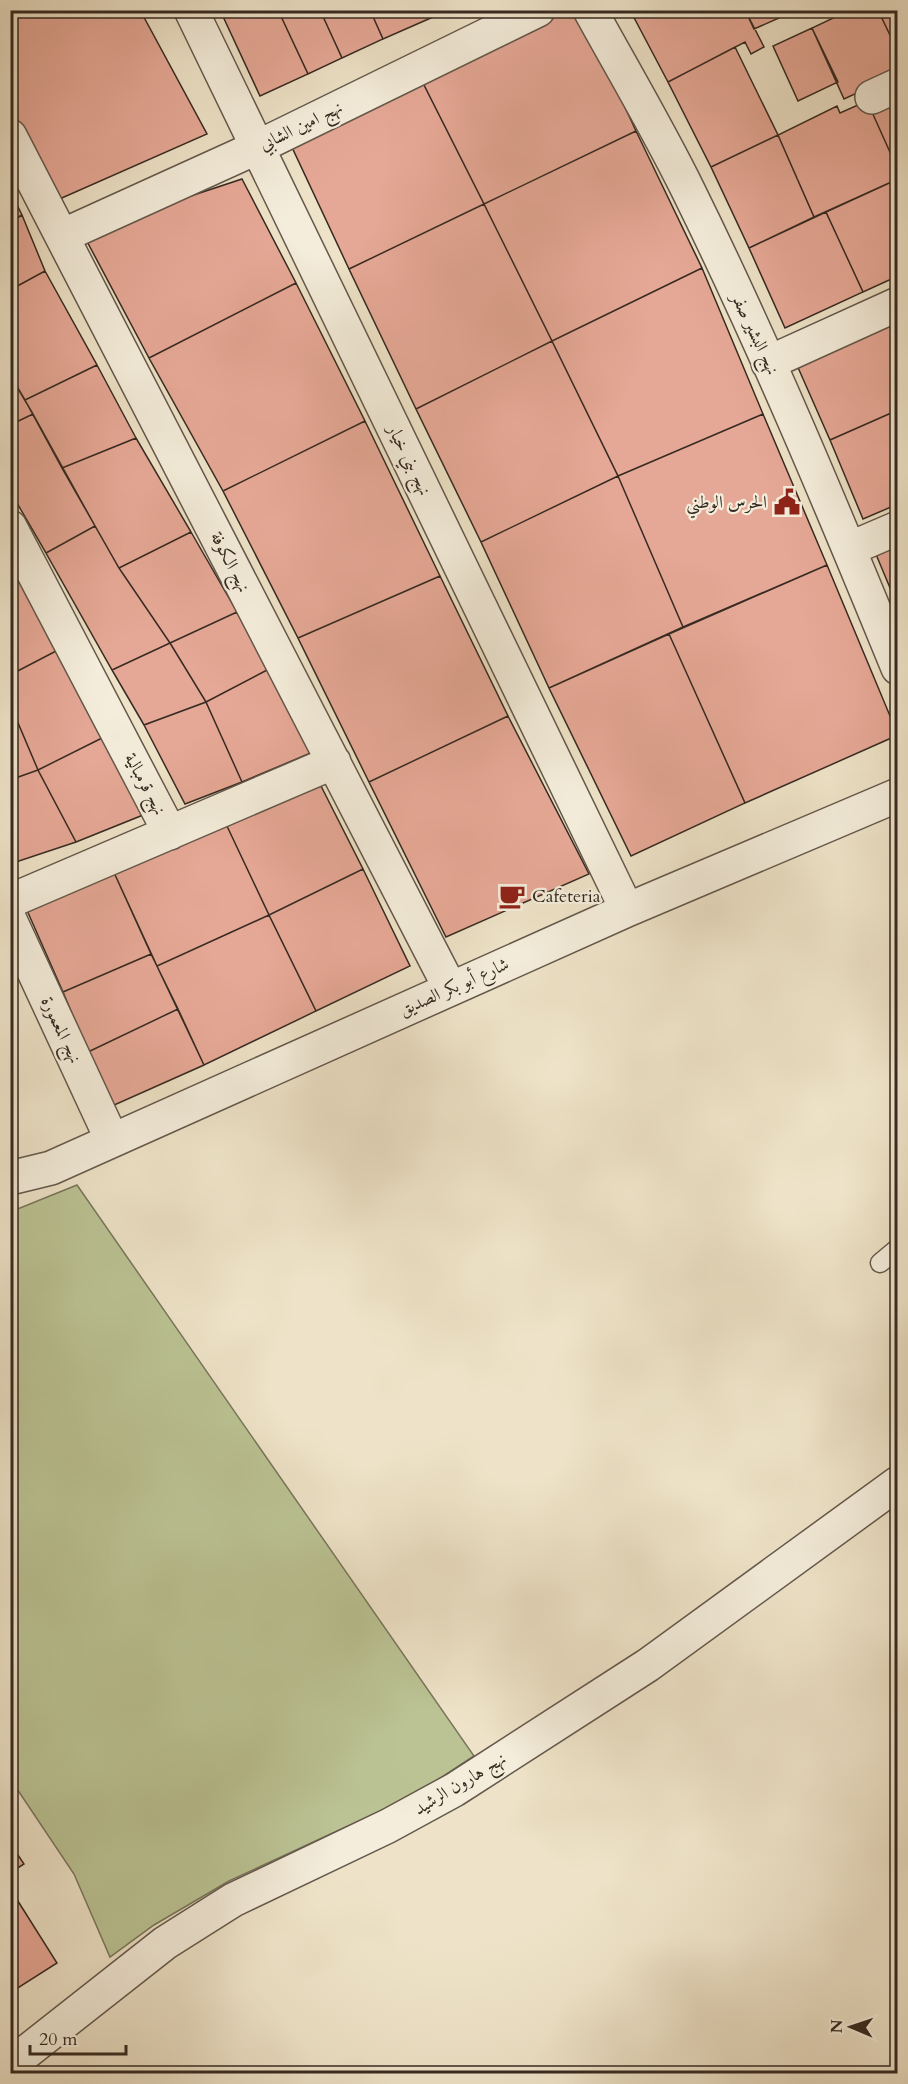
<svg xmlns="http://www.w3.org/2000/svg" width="908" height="2084" font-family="Cardo,Amiri,serif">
	<rect width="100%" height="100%" fill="#eee3c8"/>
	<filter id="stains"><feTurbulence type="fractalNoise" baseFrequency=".00333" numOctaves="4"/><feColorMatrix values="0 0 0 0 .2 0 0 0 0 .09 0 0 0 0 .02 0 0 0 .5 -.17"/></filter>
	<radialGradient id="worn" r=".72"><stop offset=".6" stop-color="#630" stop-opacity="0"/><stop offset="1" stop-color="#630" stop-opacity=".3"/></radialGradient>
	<!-- green -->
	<path fill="#bbc394" stroke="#78765b" stroke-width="1.5" d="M77,1185L474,1756L413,1796L229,1881L154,1925L110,1957L74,1874L11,1780L10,1212Z"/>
	<!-- building -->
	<path fill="#e6a896" stroke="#362a22" stroke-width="1.5" d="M10,10H140L207,134L55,201L10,115Z
		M220,10H278L308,74L260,96Z
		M278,10H320L342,58L308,74Z
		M320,10H370L383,39L342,58Z
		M370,10H430L433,17L383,39Z
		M430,10H447L433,17Z
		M568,10H580L636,131L484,204L422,81Z
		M630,10H745L764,47L751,54L745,42L668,82Z
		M745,10H797L754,29Z
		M850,10H878L898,52V74L844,99L812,28Z
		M878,10H898V52Z
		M812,28L838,82L798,101L773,46Z
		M735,47L778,135L711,167L668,82Z
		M422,81L484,204L349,269L290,143Z
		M898,87V170L867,101Z
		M867,101L898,170V179L814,217L778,135L837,106L840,113Z
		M636,131L702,268L552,341L484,204Z
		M778,135L814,217L749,248L711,167Z
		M242,179L296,283L149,358L82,232Z
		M898,179V276L863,292L826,212Z
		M10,191L22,215L10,222Z
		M484,204L552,341L416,409L349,269Z
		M826,212L863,292L785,328L749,248Z
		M22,215L45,271L10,290V222Z
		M702,268L763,414L618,476L552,341Z
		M45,271L97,365L25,400L10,375V290Z
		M296,283L365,421L223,491L149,358Z
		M892,320L898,333V410L830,440L796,363Z
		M552,341L618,476L481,542L416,409Z
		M97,365L136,438L62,468L25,400Z
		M10,375L33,414L10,425Z
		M898,410V504L863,519L830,440Z
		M33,414L95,526L46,553L10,491V425Z
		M763,414L827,565L683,627L618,476Z
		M365,421L440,576L298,638L223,491Z
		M136,438L191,532L119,568L62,468Z
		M618,476L683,627L549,688L481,542Z
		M95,526L119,568L170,643L112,670L46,553Z
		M191,532L237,612L170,643L119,568Z
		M898,543V607L875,552Z
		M827,565L898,735L745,803L669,634Z
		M21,573L58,650L10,675V578Z
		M440,576L508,716L369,782L298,638Z
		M237,612L269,669L206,702L170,643Z
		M669,634L745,803L631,856L549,688Z
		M170,643L206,702L144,725L112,670Z
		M58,650L106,736L38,770L10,704V675Z
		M269,669L313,752L242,782L206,702Z
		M206,702L242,782L185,804L144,725Z
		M10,704L38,770L10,780Z
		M508,716L589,874L446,937L369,782Z
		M106,736L148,813L76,842L38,770Z
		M38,770L76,842L10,864V780Z
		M321,786L363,869L269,915L226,824Z
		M226,824L269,915L157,966L111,866Z
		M111,866L151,954L63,992L22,899Z
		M363,869L410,966L316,1011L269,915Z
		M269,915L316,1011L204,1065L157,966Z
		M151,954L178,1009L88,1052L63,992Z
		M178,1009L204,1065L112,1106L88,1052Z
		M10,1843L24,1864L10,1873Z
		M16,1898L57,1963L10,1993V1902Z"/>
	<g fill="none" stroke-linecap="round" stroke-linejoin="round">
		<!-- lane casing -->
		<g stroke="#64584c" stroke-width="21">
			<path id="lane" d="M880,1263L898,1248"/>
		</g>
		<!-- street casing -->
		<g stroke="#64584c" stroke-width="36">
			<path id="street" d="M191,10L627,910
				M590,10C623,70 658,129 688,190C765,346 832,507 898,668
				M872,97L898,85
				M10,136L450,988
				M62,236L258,147L538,10
				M768,363L898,304
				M10,527L170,833L10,528
				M849,549L898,528
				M10,901L334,762
				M10,920L112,1140
				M10,1178L51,1168L627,910L898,795
				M10,2065L165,1943L233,1900L388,1826L454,1790L648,1665L898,1483"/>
		</g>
		<!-- lane -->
		<use href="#lane" stroke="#f4eddb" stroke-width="18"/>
		<!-- street -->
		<use href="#street" stroke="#f4eddb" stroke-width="33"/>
	</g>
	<!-- icons -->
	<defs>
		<g id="civic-bare" transform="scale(2.07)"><path d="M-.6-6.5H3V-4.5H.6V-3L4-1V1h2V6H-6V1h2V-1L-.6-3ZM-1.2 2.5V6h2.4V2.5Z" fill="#8f2418" stroke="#f4eddb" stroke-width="2.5" paint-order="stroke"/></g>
		<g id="cafe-bare" transform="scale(2.07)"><path d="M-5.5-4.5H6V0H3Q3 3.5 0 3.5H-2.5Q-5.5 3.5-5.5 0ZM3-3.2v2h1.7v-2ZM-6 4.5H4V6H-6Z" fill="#8f2418" stroke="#f4eddb" stroke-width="2.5" paint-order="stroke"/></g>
	</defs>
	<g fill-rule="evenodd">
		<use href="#civic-bare" x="787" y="502"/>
		<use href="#cafe-bare" x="512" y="896"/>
	</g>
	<g text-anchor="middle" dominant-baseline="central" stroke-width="4.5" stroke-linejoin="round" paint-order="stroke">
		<!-- street labels -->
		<g font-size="18" fill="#362a22" stroke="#f4eddb">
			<text transform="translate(301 126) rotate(-26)">نهج امين الشابي</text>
			<text transform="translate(755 334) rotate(65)">نهج البشير صفر</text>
			<text transform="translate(409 460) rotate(64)">نهج بني خيار</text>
			<text transform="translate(230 562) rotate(63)">نهج الكوفة</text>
			<text transform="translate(145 784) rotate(62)">نهج قرمبالية</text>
			<text transform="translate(454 987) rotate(-24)">شارع أبو بكر الصديق</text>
			<text transform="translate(61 1030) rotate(65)">نهج المعمورة</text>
			<text transform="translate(460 1784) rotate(-31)">نهج هارون الرشيد</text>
		</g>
		<!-- poi labels -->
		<g font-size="18" fill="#362a22" stroke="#f4eddb" text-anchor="end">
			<text x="767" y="502">الحرس الوطني</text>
			<text x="532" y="896" text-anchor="start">Cafeteria</text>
		</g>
	</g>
	<!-- margin -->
	<rect width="908" height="2084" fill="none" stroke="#eee3c8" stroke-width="36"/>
	<rect x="12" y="12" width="884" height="2060" fill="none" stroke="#362a22" stroke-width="3"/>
	<rect x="18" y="18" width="872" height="2048" fill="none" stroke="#362a22" stroke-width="1.5"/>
	<!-- north arrow -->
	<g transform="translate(851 2027) rotate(272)" stroke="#f4eddb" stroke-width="4.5" paint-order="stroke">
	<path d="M0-4.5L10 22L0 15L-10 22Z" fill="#362a22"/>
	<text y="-9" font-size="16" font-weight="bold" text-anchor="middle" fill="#362a22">N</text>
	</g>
	<!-- scale -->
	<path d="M30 2045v9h96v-9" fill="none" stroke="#362a22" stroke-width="3"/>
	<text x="39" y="2045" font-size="18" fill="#362a22" stroke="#f4eddb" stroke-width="4.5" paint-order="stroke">20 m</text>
	<rect width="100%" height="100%" filter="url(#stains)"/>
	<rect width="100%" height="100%" fill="url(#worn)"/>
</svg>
